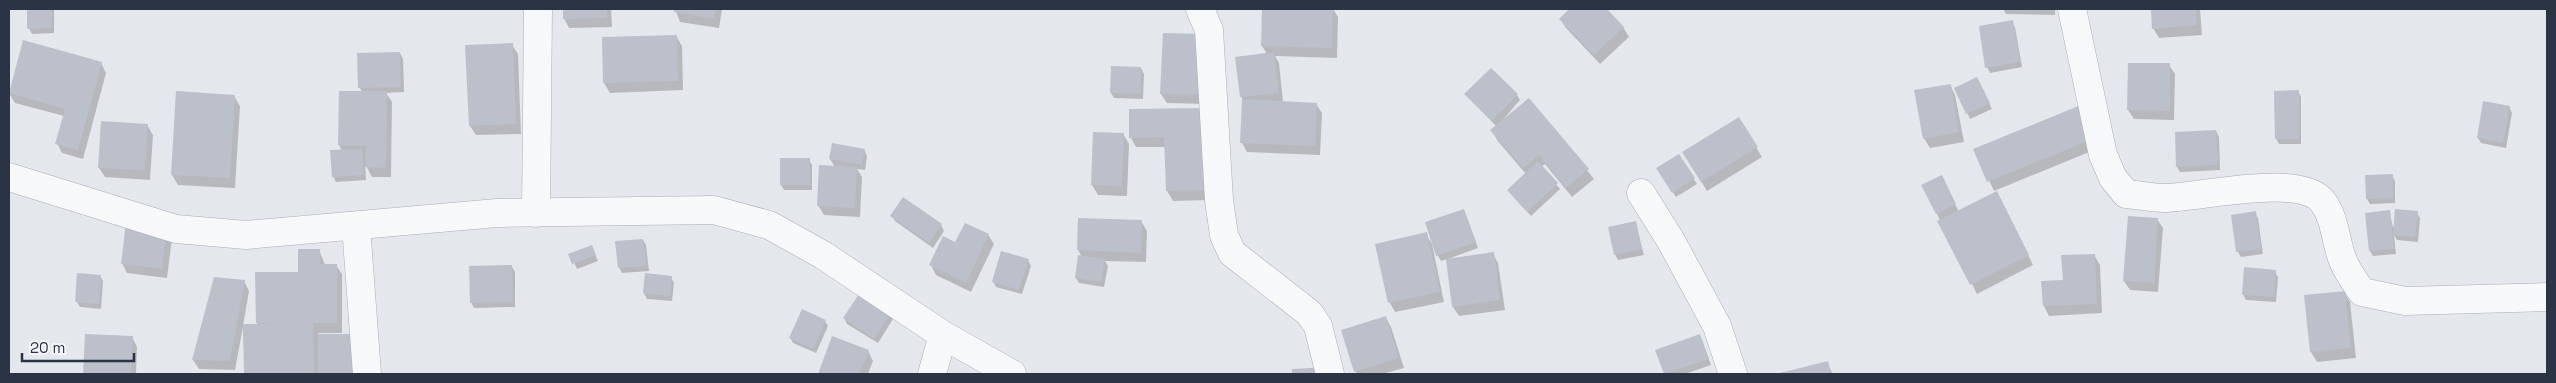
<svg xmlns="http://www.w3.org/2000/svg" width="2556" height="383" font-family="'Space Grotesk',sans-serif">
	<rect width="100%" height="100%" fill="#e4e7ec"/>
	<!-- shadow -->
	<path fill="#0003" d="M28,9H54V33L32,34L29,28Z
		M564,9H611L612,27L569,28L564,18Z
		M675,9H722L719,28L680,22Z
		M1264,9H1333L1338,17L1337,58L1275,56L1279,63L1283,102L1316,104L1322,113L1320,155L1247,152L1242,143L1243,100L1241,97L1267,54L1262,46Z
		M1571,9H1605L1623,27L1629,37L1600,64L1566,28L1560,19Z
		M2003,9H2055V15L2006,14Z
		M2152,9H2200L2202,35L2159,38L2153,28Z
		M2012,22L2015,27L2022,67L1990,73L1987,67Z
		M1204,35L1207,104L1167,103L1161,94Z
		M676,36L682,46L683,90L610,93L604,83Z
		M512,45L518,54L521,134L476,135L470,126Z
		M400,53L403,59L404,92L386,93L392,102L391,177H372L365,164L366,180L336,182L333,176L342,151L339,145L340,92H362L360,88Z
		M101,63L106,73L83,159L62,153L57,143L64,116L15,103L9,93Z
		M2169,65L2175,74L2174,120L2134,119L2128,110Z
		M1141,68L1144,74L1143,99L1114,98L1111,93Z
		M1980,84L1992,109L1970,119L1956,89Z
		M1950,85L1955,95L1964,142L1930,148L1924,138Z
		M2298,91L2301,97V144H2279L2276,138Z
		M1466,95H1517L1520,100L1501,122L1529,99L1594,179L1572,197L1545,164L1541,167L1560,189L1531,216L1508,190L1526,174L1497,140L1492,130L1496,126Z
		M234,96L240,106L235,188L178,185L172,175Z
		M2509,107L2512,113L2506,148L2481,143L2478,138Z
		M1203,109L1210,200L1173,201L1167,191L1166,147H1136L1131,138Z
		M2086,116L2099,148L1994,191L1975,150Z
		M1739,119L1762,157L1707,191L1684,153Z
		M147,125L153,135L150,180L105,177L99,168Z
		M2216,131L2219,137L2220,170L2180,172L2177,167Z
		M1123,134L1129,144L1127,196L1098,195L1092,185Z
		M864,150L867,156L865,170L857,169L862,177L860,217L824,215L818,205L835,167L830,159Z
		M1678,155L1697,184L1676,197L1658,168Z
		M809,160L812,165V190H784L781,185Z
		M2392,175L2395,181V203L2370,204L2367,199Z
		M1944,182L1959,212L2002,203L2033,265L1977,294L1923,186Z
		M904,199L941,225L944,231L933,248L895,221L892,216Z
		M1464,210L1478,248L1448,259L1493,254L1498,263L1505,310L1459,316L1453,307L1447,259L1441,261L1438,256L1427,223Z
		M2389,211L2393,227L2417,213L2420,218L2418,242L2397,240L2394,235L2396,254L2373,256L2370,251Z
		M2255,213L2258,218L2263,254L2241,257L2238,252L2232,216Z
		M1079,219L1141,221L1147,231L1146,262L1105,261L1108,266L1104,287L1079,283L1076,278L1082,257L1078,250Z
		M2157,219L2163,228L2158,292L2130,290L2124,281Z
		M1635,223L1644,255L1618,260L1615,254Z
		M166,229L172,238L167,278L127,273L122,263Z
		M1426,234L1432,244L1444,302L1395,312L1390,303L1377,245Z
		M988,235L994,244L971,292L936,275L931,265L956,244Z
		M643,240L646,245L649,271L622,273L619,267Z
		M319,250L325,265H336L342,274V333H318V336L361,374H245L243,327L235,370L199,369L193,360L244,281L249,291L243,326L258,325L257,323Z
		M594,252L598,261L577,269L570,254Z
		M2094,255L2100,265L2102,313L2049,316L2044,306L2043,282L2064,281Z
		M1028,260L1031,266L1022,294L996,287L993,281Z
		M512,267L515,272V307L474,308L471,302Z
		M2275,272L2278,277L2276,302L2246,300L2243,294Z
		M646,275L671,277L674,283L672,301L647,299L644,293Z
		M100,276L103,281L101,309L80,307L77,302Z
		M2344,292L2350,302L2356,358L2317,362L2311,352L2305,296Z
		M898,311L878,343L847,324L844,318Z
		M1386,318L1391,327L1404,368L1382,374H1357L1355,371Z
		M825,321L828,326L816,353L793,343L790,337Z
		M86,335L132,337L137,347L136,374H85Z
		M1699,335L1711,365L1685,374H1665L1657,351Z
		M868,351L873,361L868,374L819,373Z
		M1827,363L1833,374H1780Z"/>
	<!-- building -->
	<path fill="#bbc0ca" d="M27,9H52V28L27,29Z
		M563,9H607V18L563,19Z
		M674,9H716L714,19L674,12Z
		M1262,9H1333L1332,48L1261,46Z
		M1569,9H1607L1624,27L1594,55L1559,19Z
		M2151,9H2196L2197,25L2152,29Z
		M2013,20L2020,62L1985,68L1979,26Z
		M1163,33L1204,34L1202,95L1160,94Z
		M677,35L678,81L603,83L602,37Z
		M23,40L102,62L78,150L55,144L65,109L9,93Z
		M513,43L516,124L469,126L465,45Z
		M400,52L401,87L358,88L357,53Z
		M1274,52L1279,93L1240,97L1235,57Z
		M2128,63H2170V111L2127,110Z
		M1111,66L1141,67V94L1110,93Z
		M1491,68L1518,94L1492,121L1464,94Z
		M1977,77L1990,103L1966,114L1954,88Z
		M1951,84L1959,132L1923,139L1914,90Z
		M2299,90V139H2275L2274,91Z
		M176,91L235,95L230,178L171,175Z
		M339,91H387L386,168L365,167L366,146L338,145Z
		M1529,98L1589,169L1566,188L1539,155L1523,168L1490,130Z
		M1242,99L1317,103L1315,146L1240,143Z
		M2483,101L2510,106L2503,143L2477,138Z
		M2081,105L2095,138L1987,182L1973,149Z
		M1204,108L1205,190L1166,191L1164,137L1129,138V109Z
		M1739,117L1758,147L1701,182L1682,152Z
		M101,121L148,124L145,170L98,168Z
		M2216,130L2218,165L2176,167L2175,132Z
		M1093,132L1124,133L1122,186L1091,185Z
		M832,143L865,149L862,165L829,159Z
		M362,149L364,175L332,177L330,150Z
		M1679,154L1695,178L1672,193L1656,168Z
		M780,158H810V185H780Z
		M1538,161L1558,183L1527,212L1507,190Z
		M819,165L857,167L855,208L817,206Z
		M2393,174V198L2366,199L2365,175Z
		M1942,175L1956,204L1936,214L1921,185Z
		M1997,191L2029,255L1970,285L1937,221Z
		M903,197L942,224L929,243L890,216Z
		M1464,209L1476,242L1436,256L1425,222Z
		M2395,209L2418,211L2415,237L2393,235Z
		M2390,210L2394,249L2369,251L2365,213Z
		M2256,211L2261,249L2236,252L2231,215Z
		M2128,216L2158,218L2154,283L2123,281Z
		M1078,218L1142,220L1141,253L1077,250Z
		M1636,221L1642,249L1614,255L1608,227Z
		M126,223L167,227L162,269L121,264Z
		M965,223L989,234L966,283L929,265L943,236L955,242Z
		M1427,232L1440,292L1388,303L1375,244Z
		M643,239L647,266L618,268L615,241Z
		M592,245L596,255L572,264L568,254Z
		M298,249H320V264H337V323H313L314,374H244L243,324H276L256,323L255,272H298Z
		M1001,251L1029,259L1019,290L992,282Z
		M1494,252L1500,300L1452,307L1446,259Z
		M2095,254L2097,304L2043,306L2041,281L2063,280L2061,255Z
		M1078,255L1105,259L1101,282L1075,278Z
		M512,265L513,302L470,303L469,266Z
		M2244,267L2276,270L2274,297L2242,295Z
		M77,273L101,275L99,304L75,302Z
		M645,273L672,276L670,296L643,293Z
		M214,277L245,280L230,361L192,360Z
		M865,285L896,305L874,339L843,318Z
		M2345,291L2351,348L2310,352L2304,295Z
		M802,309L826,320L813,349L789,338Z
		M1386,316L1399,358L1354,372L1341,330Z
		M85,334L133,336L131,374H83Z
		M318,334H356L357,374H318Z
		M1700,334L1709,359L1664,374L1655,350Z
		M832,336L869,350L859,374H818Z
		M1828,361L1831,374H1776Z
		M1329,367L1330,374H1292V369Z"/>
	<g fill="none" stroke-linecap="round" stroke-linejoin="round">
		<!-- minor casing -->
		<g stroke="#a9aeb7" stroke-width="29">
			<path id="minor" d="M1200,9L1209,30L1219,200L1224,235L1232,253L1309,313L1318,326L1330,374
				M2072,9L2103,155L2113,178L2126,194C2139,195 2152,198 2164,198C2198,198 2302,172 2323,202C2334,217 2335,235 2340,252C2344,267 2353,279 2362,292L2405,301L2547,297
				M9,177L176,229L246,235L497,213L714,210L769,225L823,255L943,335L1012,374
				M1641,193L1671,241L1717,326L1733,374
				M536,213L538,9
				M356,226L367,374
				M932,374L943,335"/>
		</g>
		<!-- minor -->
		<use href="#minor" stroke="#f7f8fa" stroke-width="28"/>
	</g>
	<!-- border -->
	<rect width="2556" height="383" fill="none" stroke="#2b3445" stroke-width="20"/>
	<!-- scale -->
	<path d="M22 353v8h112v-8" fill="none" stroke="#2b3445" stroke-width="2.5"/>
	<text x="30" y="353" font-size="15" fill="#2b3445" stroke="#f4f6f9" stroke-width="4" paint-order="stroke">20 m</text>
</svg>
